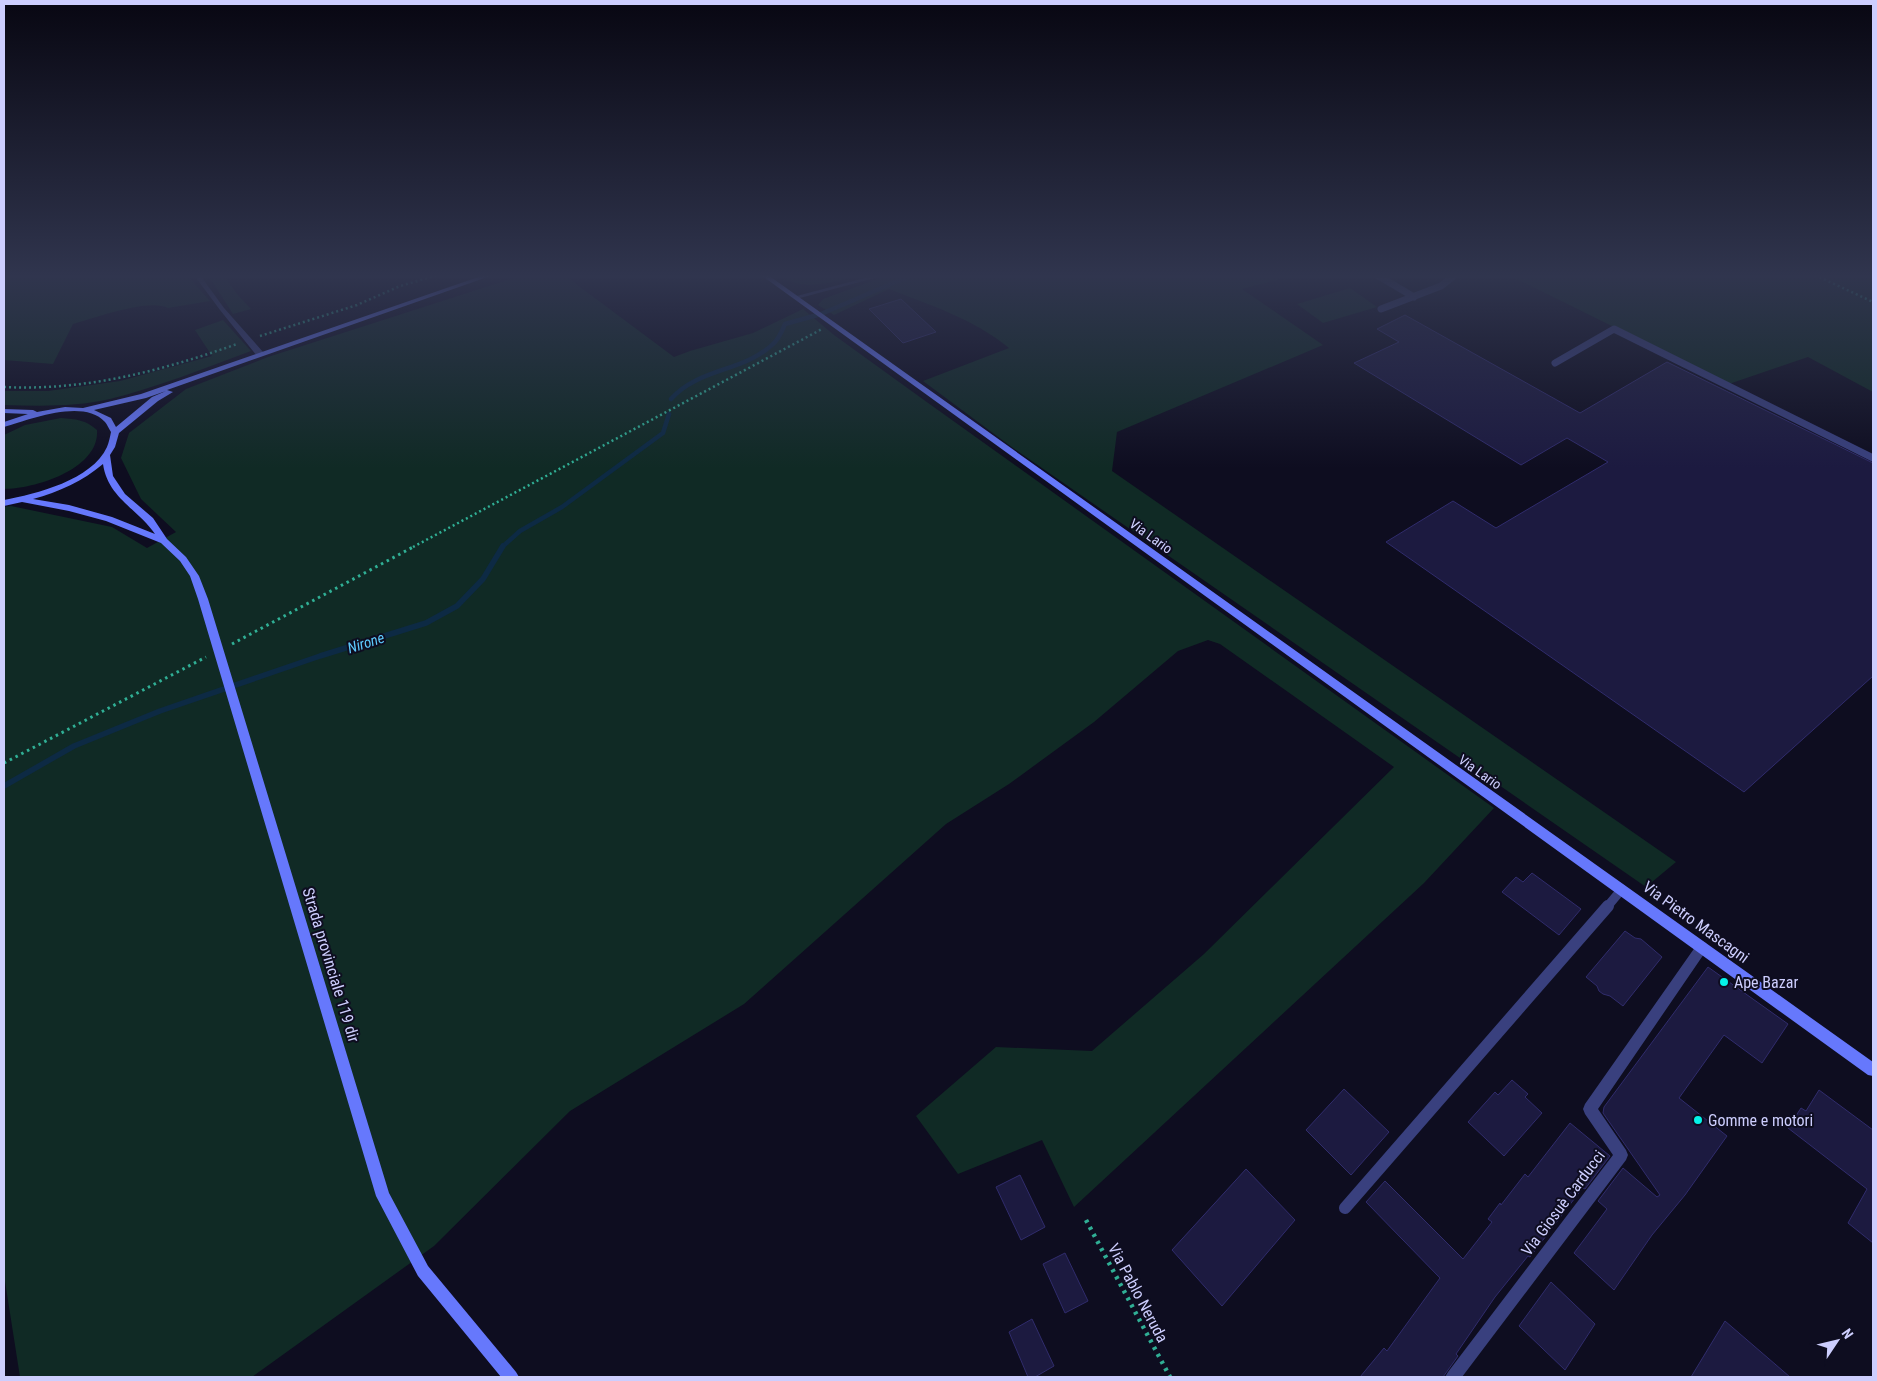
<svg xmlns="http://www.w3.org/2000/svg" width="1877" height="1381" font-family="'Roboto Condensed',sans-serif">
	<rect width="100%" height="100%" fill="#0e0d20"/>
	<!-- green -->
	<path fill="#102a25" d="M4,275H187L210,301L168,308C149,298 95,318 73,324L53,364L4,360Z
		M208,275H224L237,294L251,309L233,314Z
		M523,275H564L674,357L690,351L753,333L803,309L834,335L924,400L1494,808L1424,883L1074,1207L1042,1140L958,1174L916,1116L996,1047L1092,1051L1204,954L1394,767L1220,644L1208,640L1178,651L1094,722L1009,784L946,824L744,1004L570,1111L434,1246L252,1377H20L4,1275V507L11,506L112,527L147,548L176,532L141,499L121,458L129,433L186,389L268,357Z
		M778,275H861C831,282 805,293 778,275Z
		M881,275H1295L1242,289L1323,345L1117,432L1112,471L1676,862L1646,887L1013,448L923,381L1009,348C974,319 930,305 889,289L834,315L818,305L823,299L883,277Z
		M1485,275H1873V392L1808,357L1729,384L1513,277L1485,278Z
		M1350,288L1377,307L1323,323L1297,304Z
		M223,320L251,351C205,368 158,387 110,399C76,407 39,406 4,405V391H48L120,381L212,356L195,330Z
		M61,418C76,419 86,420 97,430C100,469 35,489 4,489V435L25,425Z"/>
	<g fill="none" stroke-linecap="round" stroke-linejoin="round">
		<!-- stream-far1 -->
		<path stroke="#0d2a44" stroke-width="4.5" d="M671,399C698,368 744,372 773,344C779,339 782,331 785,324L821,314L912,275
			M502,547L520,531L562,507L663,433L669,414"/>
		<!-- stream -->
		<path stroke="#0d2a44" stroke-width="5.5" d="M4,786L74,746L160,711L320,656L426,623L457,606L483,579L503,546"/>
	</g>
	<!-- building -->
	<path fill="#1c1a40" stroke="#302c6c" d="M901,299L936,332L903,343L869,309Z
		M1405,315L1580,413L1667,362L1873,463V676L1744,792L1386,542L1453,501L1496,528L1608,462L1567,438L1521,465L1354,363L1399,342L1377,329Z
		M1532,873L1581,909L1559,935L1502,892L1516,877L1523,882Z
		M1625,931L1635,938L1641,939L1662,957L1623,1006L1610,996L1603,994L1599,991L1597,986L1586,977Z
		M1708,967L1788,1024L1762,1063L1724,1035L1679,1098L1727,1136L1685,1195L1652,1235L1614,1290L1574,1253L1607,1209L1598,1201L1623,1168L1657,1197L1660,1195L1603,1113L1604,1107Z
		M1512,1080L1528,1094L1525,1097L1542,1113L1504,1156L1468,1122L1495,1092L1498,1095Z
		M1344,1089L1389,1132L1351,1175L1306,1130Z
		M1819,1090L1873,1130V1243L1848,1223L1867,1189L1788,1128L1801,1108L1806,1111Z
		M1570,1123L1610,1156L1585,1189L1583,1188L1581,1190L1530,1257L1528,1256L1495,1297L1456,1354L1458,1356L1443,1377H1360L1384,1348L1387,1351L1440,1278L1366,1202L1385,1181L1463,1259L1492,1222L1488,1219L1500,1203L1501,1205L1525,1174L1528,1177Z
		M1246,1169L1295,1220L1222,1306L1172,1250Z
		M1020,1175L1045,1227L1021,1240L996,1187Z
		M1065,1253L1088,1301L1065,1313L1043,1264Z
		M1551,1282L1595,1324L1565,1370L1519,1326Z
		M1032,1319L1054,1366L1035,1377H1028L1009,1332Z
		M1725,1321L1790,1377H1691Z"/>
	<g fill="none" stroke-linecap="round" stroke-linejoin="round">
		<!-- path-far2 -->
		<path stroke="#30af95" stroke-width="2.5" stroke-dasharray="2 3" stroke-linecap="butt" d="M1815,275L1873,302
			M260,336L357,305L400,286L438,275
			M4,387C85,391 161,371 237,344
			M413,547L822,329"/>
		<!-- path-far1 -->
		<path stroke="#30af95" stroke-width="3" stroke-dasharray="2.5 4" stroke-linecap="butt" d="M232,644L415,546
			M4,763L206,657"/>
		<!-- path -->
		<path stroke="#30af95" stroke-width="4.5" stroke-dasharray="3 5" stroke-linecap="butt" d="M1086,1220L1170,1377"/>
		<!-- lane-far2 -->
		<path stroke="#39407e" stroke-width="7" d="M1377,275L1414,297
			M1381,309L1441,286L1455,275
			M1555,363L1614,329L1873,458"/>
		<!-- lane-far1 -->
		<path stroke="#39407e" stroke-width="9" d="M1607,907L1622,889"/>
		<!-- lane -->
		<path stroke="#39407e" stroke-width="12" d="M1345,1208L1608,906"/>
		<!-- street -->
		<path fill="#39407e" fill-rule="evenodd" d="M194,275H200L224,308L263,352V356H257L220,310Z
			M876,275H886L796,299L793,297Z
			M1702,941L1706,943L1708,947L1706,951L1598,1109L1626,1150L1628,1155L1626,1160L1462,1377H1445L1448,1372L1613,1155L1585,1114L1583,1109L1585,1104L1698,943Z"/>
		<!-- secondary -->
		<path fill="#6678fc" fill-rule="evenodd" d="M484,275H493L167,390L173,392L158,401L119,433L115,447L110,455L113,476L125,494L153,518L167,539L186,557L199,576L208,599L389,1193L428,1266L516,1372L519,1377H501L418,1276L376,1196L198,599L190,576L180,561L161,543L106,521L69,511L22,502L4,506V500C36,494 92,480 107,447C109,442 110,437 111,432C109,429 107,424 105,422C83,398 29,420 4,427V422L28,414L4,413V409L33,410L37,412L65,407L83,408L141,394ZM166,391L152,397L116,427L111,418L94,410L146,398ZM103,464C108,498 137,508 155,534L112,517L69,505L33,499C59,492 83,481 103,464Z
			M761,275H768L1873,1062V1076L1868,1075Z"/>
	</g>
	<!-- sky -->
	<linearGradient id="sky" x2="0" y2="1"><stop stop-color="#080712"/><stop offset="0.59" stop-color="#30354e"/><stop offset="1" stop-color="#30354e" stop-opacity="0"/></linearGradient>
	<rect width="1877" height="468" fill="url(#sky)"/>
	<!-- markers -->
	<g fill="#05f2e8" stroke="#0e0d20" stroke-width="2">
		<circle cx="1724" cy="982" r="5"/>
		<circle cx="1698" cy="1120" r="5"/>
	</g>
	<g text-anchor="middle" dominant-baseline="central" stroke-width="4" stroke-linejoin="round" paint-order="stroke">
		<!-- street labels -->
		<g font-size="14" fill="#cdcefe" stroke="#0e0d20">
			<text transform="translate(1151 536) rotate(36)">Via Lario</text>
			<text transform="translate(1480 772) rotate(35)">Via Lario</text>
		</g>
		<!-- water labels -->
		<g font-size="15" font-style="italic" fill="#5dc9fc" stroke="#0e0d20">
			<text transform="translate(366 643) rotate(-18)">Nirone</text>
		</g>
		<!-- near-street labels -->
		<g font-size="16" fill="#cdcefe" stroke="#0e0d20">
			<text transform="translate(1696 922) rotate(36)">Via Pietro Mascagni</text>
			<text transform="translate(331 965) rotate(73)">Strada provinciale 119 dir</text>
			<text transform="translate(1563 1203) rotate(-53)">Via Giosuè Carducci</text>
			<text transform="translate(1138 1293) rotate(62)">Via Pablo Neruda</text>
		</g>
		<!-- near-poi labels -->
		<g font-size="16" fill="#cdcefe" stroke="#0e0d20" text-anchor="start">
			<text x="1734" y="982">Ape Bazar</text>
			<text x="1708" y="1120">Gomme e motori</text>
		</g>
	</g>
	<!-- border -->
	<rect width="1877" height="1381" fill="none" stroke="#cdcefe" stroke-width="10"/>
	<!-- north arrow -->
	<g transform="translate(1837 1341) rotate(55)" stroke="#0e0d20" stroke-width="4" paint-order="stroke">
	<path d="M0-4L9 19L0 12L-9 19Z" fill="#cdcefe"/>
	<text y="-8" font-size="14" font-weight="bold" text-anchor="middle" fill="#cdcefe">N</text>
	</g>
</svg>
